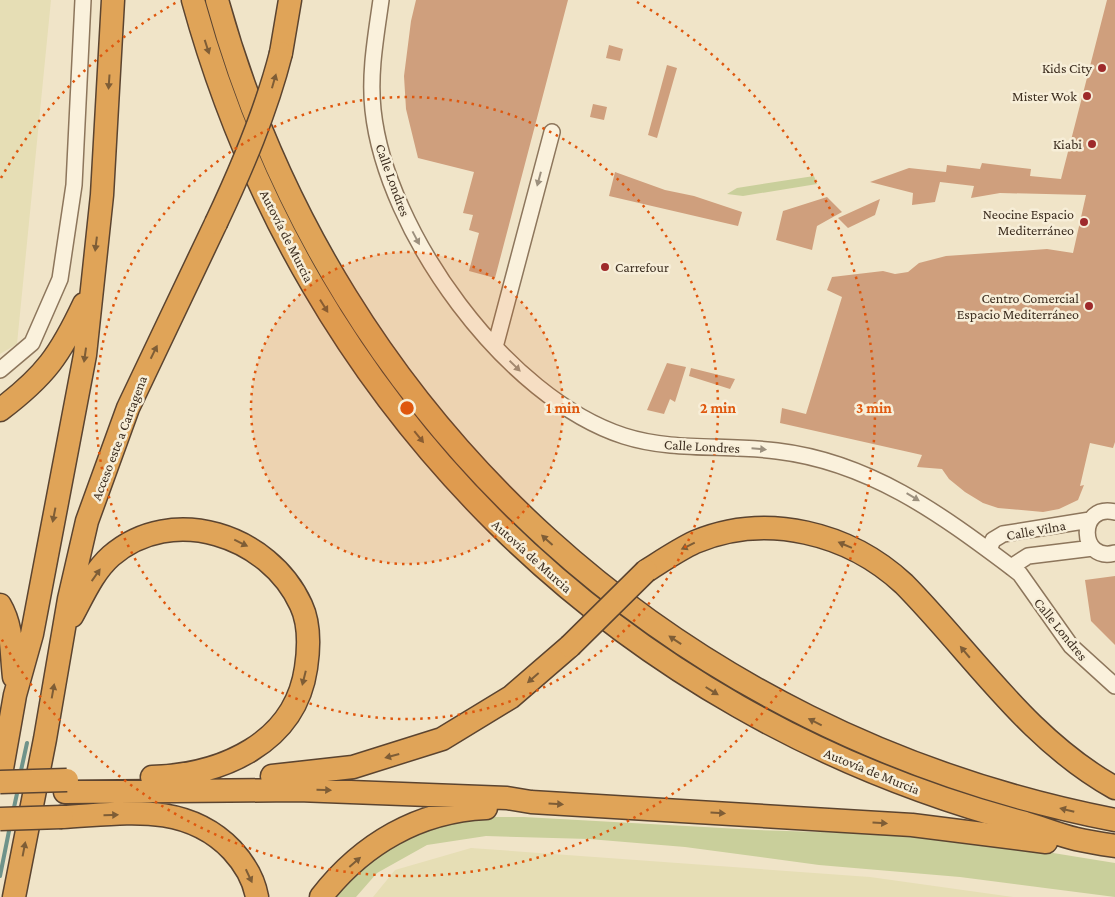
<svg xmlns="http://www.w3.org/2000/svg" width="1115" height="897" font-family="'Crimson Pro',serif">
	<rect width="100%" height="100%" fill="#f0e4c8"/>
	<!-- farmland -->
	<path fill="#e6deb5" d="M0,0H51L17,344L0,354Z
		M471,848L870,877L1013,897H373L395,870Z"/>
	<!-- green -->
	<path fill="#c9cf9b" d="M814,176L817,184L743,196L727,194L737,188Z
		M475,817H524L758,830L949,836L1115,863V897L960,877L819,865L685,847L589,839L486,836L427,845L377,873L356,897H333C362,866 392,840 433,825C446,820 461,820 475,817Z"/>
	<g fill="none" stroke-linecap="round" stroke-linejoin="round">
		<!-- stream -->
		<path stroke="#6f938a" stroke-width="4" d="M20,775L27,743
			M13,812L18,789
			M0,876L10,826"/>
	</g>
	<!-- building -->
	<path fill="#cf9f7d" d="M416,0H568L495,278L469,271L479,233L469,230L473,215L463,213L474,172L418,158L406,109L404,76L411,21Z
		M1107,0H1115V442L1113,448L1090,443L1080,486L1084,485L1078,500L1059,509L1043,512L998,508L983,503L965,492L949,479L942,469L917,467L922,455L780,423L782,408L806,414L842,297L827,290L832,277L883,271L895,274L908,272L919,263L946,256L1047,249L1073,253L1086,195L1000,193L971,198L974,186L940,182L935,202L912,205L913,193L870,182L909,168L946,172L947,165L980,169L982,163L1031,169L1030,176L1061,179Z
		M609,45L623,49L620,61L606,58Z
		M667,65L677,68L657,138L648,135Z
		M593,104L607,107L604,120L590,117Z
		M615,172L665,190L694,196L742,212L738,226L609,196Z
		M827,197L842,212L817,226L812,250L776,240L783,211Z
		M880,199L875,215L848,228L838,218Z
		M667,363L686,367L675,402L670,399L664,414L647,410Z
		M691,368L735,379L730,389L689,376Z
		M1115,576V645L1091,621L1085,580Z"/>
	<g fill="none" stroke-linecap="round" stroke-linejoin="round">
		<!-- minor casing -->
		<g stroke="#8d765c" stroke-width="18">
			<path id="minor" d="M381,0C376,36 369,73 373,110C386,232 506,398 624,436C674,452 726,444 777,451C869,462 939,513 1011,567L1020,574L1071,646L1115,686
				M495,347L552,132
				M0,370L32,343L60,279L74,185L83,0
				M1115,512C1077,503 1079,563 1115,553
				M989,550L993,540L1003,534L1090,520
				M1011,567L1028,556L1093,548"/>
		</g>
		<!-- highway casing -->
		<g stroke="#5b4430" stroke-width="25">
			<path id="highway" d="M193,0C305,408 616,715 1025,823C1042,828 1059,835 1076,839C1089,842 1102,844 1115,846
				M217,0C335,428 682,736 1115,820
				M281,53L290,0
				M0,410C45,376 60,355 84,304
				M646,571C662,561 678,550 695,542C767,512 849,533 904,584C973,654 1027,739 1115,788
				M0,605C13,627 11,652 14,677
				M72,616C83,596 93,572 111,556C172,503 269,535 301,605C310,624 309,648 306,668C295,744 221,775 152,777
				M272,776L353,767L442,739L511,697L570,646
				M0,780L15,695L32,634L85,355L102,195L113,0
				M65,792L298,790L507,798L531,802L912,825L1046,842
				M62,817C123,814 185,801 232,850C244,863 254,880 257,897
				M14,897L45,739L69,599L87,521L128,408L216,223
				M321,897C362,844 419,811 486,808"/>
		</g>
		<!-- minor -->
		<use href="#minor" stroke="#faf1dc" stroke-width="15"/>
		<!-- highway -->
		<use href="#highway" stroke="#e0a458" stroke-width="22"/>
		<!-- highway-bridge casing -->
		<g stroke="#5b4430" stroke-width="25" stroke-linecap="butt">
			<path id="highway-bridge" d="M216,223C242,168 266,112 281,53
				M570,646L646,571
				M0,782L67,780
				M0,819L62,817"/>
		</g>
		<!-- highway-bridge -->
		<use href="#highway-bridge" stroke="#e0a458" stroke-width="22"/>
	</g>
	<!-- one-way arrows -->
	<defs><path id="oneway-solid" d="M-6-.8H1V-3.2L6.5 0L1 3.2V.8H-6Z" transform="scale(1.25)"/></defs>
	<g fill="#7e5d36">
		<use href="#oneway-solid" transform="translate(207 47) rotate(72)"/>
		<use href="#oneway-solid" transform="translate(274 81) rotate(-74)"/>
		<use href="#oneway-solid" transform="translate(109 82) rotate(94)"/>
		<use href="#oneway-solid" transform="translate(96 244) rotate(97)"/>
		<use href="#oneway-solid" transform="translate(324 306) rotate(58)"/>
		<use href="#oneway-solid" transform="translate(154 352) rotate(-64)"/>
		<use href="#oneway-solid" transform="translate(85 355) rotate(98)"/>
		<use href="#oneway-solid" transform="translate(419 437) rotate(51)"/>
		<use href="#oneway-solid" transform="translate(54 515) rotate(101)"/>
		<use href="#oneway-solid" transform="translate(547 540) rotate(-138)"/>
		<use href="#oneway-solid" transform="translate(241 543) rotate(26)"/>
		<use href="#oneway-solid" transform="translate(845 545) rotate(-157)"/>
		<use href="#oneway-solid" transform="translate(688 546) rotate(154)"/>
		<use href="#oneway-solid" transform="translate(96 575) rotate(-55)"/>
		<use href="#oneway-solid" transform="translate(675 640) rotate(-146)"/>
		<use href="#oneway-solid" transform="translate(965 652) rotate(-130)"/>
		<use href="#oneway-solid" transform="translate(304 678) rotate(104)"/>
		<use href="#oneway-solid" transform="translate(533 678) rotate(139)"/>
		<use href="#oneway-solid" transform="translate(53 691) rotate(-80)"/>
		<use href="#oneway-solid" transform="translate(712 691) rotate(32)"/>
		<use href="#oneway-solid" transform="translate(815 722) rotate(-153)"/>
		<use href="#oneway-solid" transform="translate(392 756) rotate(165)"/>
		<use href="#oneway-solid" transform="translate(324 790) rotate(2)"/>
		<use href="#oneway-solid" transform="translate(556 804) rotate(3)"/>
		<use href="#oneway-solid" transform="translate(1067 810) rotate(-166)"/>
		<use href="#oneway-solid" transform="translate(718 813) rotate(3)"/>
		<use href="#oneway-solid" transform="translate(111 815) rotate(-2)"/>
		<use href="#oneway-solid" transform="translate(880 823) rotate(3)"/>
		<use href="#oneway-solid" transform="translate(24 849) rotate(-79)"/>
		<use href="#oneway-solid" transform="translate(355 862) rotate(-41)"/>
		<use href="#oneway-solid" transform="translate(249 876) rotate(65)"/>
	</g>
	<g fill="#9c907e">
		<use href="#oneway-solid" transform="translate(539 179) rotate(105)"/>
		<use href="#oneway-solid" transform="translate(416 238) rotate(62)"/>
		<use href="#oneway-solid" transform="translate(515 366) rotate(44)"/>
		<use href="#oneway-solid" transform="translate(759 449) rotate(5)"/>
		<use href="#oneway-solid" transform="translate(913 497) rotate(31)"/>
	</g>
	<!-- distance rings -->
	<circle cx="407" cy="408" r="156" fill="#df570d" fill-opacity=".12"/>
	<g fill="none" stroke="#df570d" stroke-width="2.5" stroke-dasharray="2.5 5">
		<circle cx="407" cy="408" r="156"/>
		<circle cx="407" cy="408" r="311"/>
		<path d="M1 178A467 467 0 0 1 177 2M637 2A467 467 0 1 1 1 638"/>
	</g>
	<!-- markers -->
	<g fill="#9e2a2b" stroke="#f7eed8" stroke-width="2">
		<circle cx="1102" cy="68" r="5"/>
		<circle cx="1087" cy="96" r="5"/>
		<circle cx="1092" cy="144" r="5"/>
		<circle cx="1084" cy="222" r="5"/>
		<circle cx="605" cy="267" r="5"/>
		<circle cx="1089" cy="306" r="5"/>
	</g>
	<g text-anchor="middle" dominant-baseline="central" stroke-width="5" stroke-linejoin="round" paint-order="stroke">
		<!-- poi labels -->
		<g font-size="14" fill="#3d2e20" stroke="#f7eed8" text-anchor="end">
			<text x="1092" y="68">Kids City</text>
			<text x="1077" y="96">Mister Wok</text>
			<text x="1082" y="144">Kiabi</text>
			<text x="1074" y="214">Neocine Espacio<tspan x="1074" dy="16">Mediterráneo</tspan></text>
			<text x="615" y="267" text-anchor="start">Carrefour</text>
			<text x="1079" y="298">Centro Comercial<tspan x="1079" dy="16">Espacio Mediterráneo</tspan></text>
		</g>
		<!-- street labels -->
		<g font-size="14" fill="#3d2e20" stroke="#f7eed8">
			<text transform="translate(393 180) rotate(70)">Calle Londres</text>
			<text transform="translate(287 236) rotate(63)">Autovía de Murcia</text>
			<text transform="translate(119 438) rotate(-69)">Acceso este a Cartagena</text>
			<text transform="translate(702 446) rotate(3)">Calle Londres</text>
			<text transform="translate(1036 530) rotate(-10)">Calle Vilna</text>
			<text transform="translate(532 556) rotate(42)">Autovía de Murcia</text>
			<text transform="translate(1061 629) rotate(51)">Calle Londres</text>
			<text transform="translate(872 771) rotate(22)">Autovía de Murcia</text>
		</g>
	</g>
	<circle cx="407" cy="408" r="8" fill="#df570d" stroke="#f7eed8" stroke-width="2.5"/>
	<g font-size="15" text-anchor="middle" font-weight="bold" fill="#df570d" stroke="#f7eed8" stroke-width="5" stroke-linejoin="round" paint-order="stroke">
		<text x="563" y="413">1 min</text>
		<text x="718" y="413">2 min</text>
		<text x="874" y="413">3 min</text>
	</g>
</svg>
